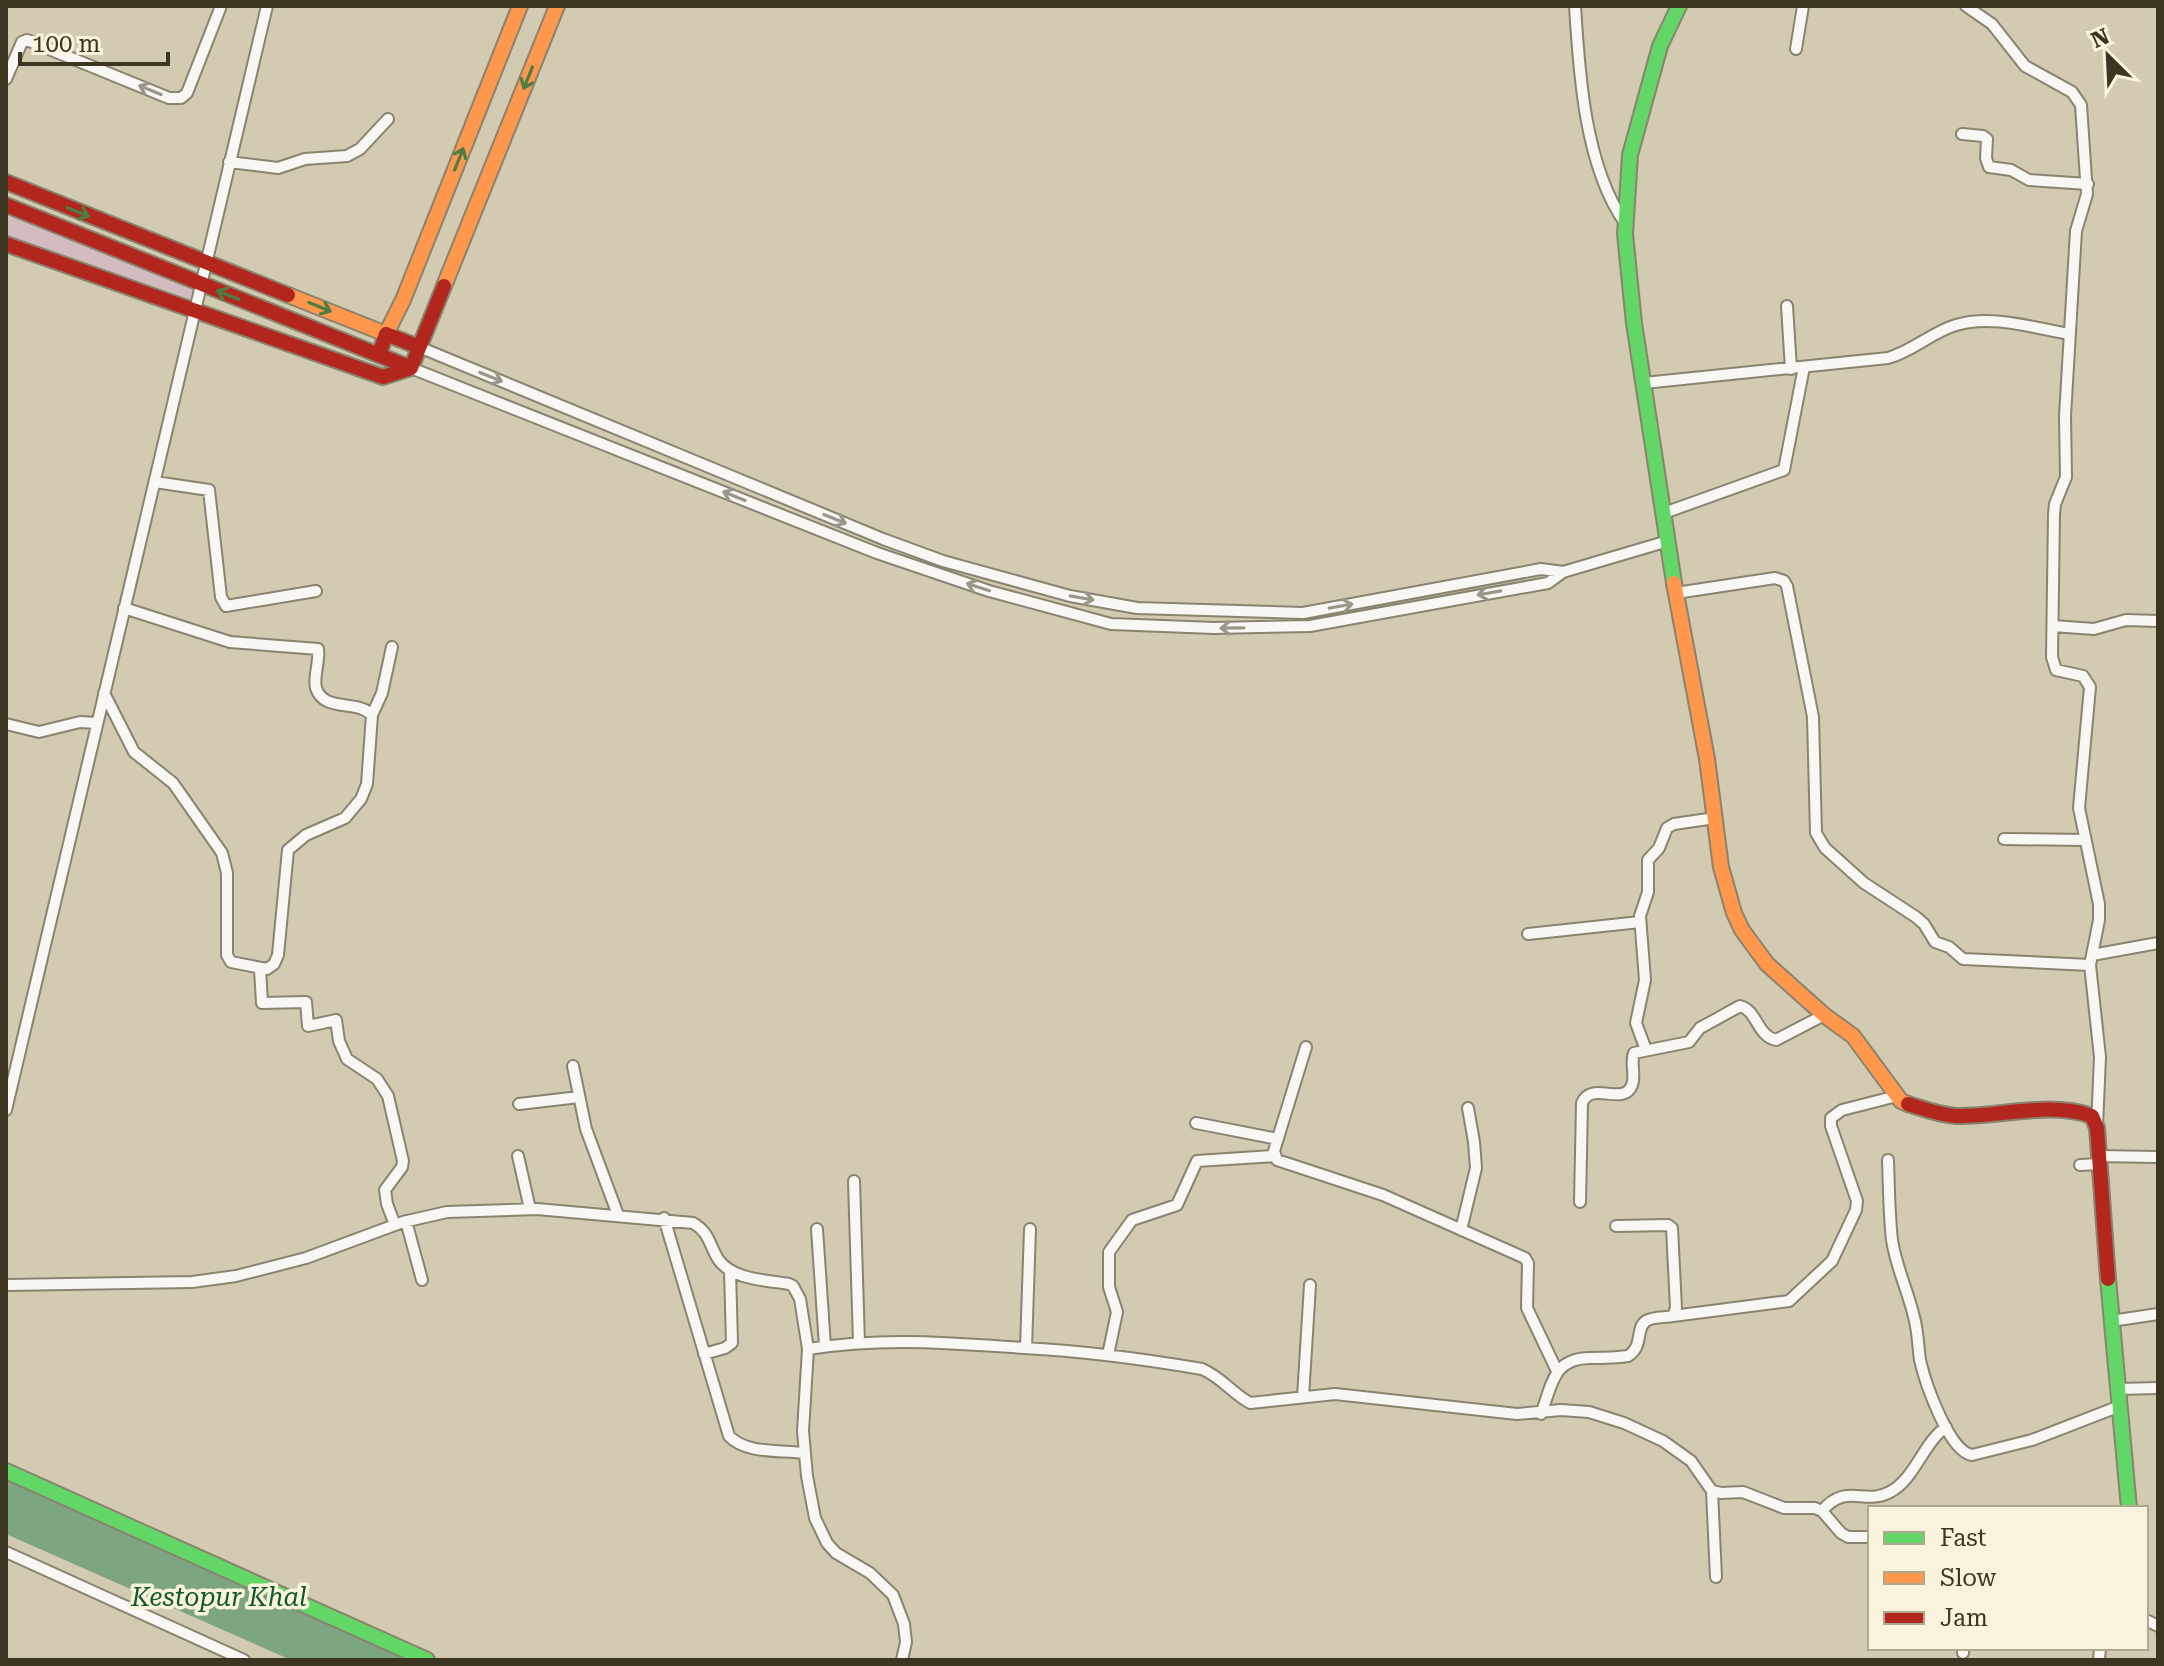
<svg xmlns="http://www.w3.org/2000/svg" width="2164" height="1666" font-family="'Roboto Serif',serif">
	<rect width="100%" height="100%" fill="#d2cab1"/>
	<!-- green -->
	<path fill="#d2bcbf" d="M6,215L195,290L191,299L6,235Z"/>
	<!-- water -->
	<path fill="#7da581" d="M6,1471L433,1660H291L6,1534Z"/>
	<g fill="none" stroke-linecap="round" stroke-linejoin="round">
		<!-- street casing -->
		<g stroke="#89836f" stroke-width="14">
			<path id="street" d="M1575,6C1579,73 1585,167 1625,223
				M1966,6L1992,24L2025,66L2072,92L2081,105L2087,194L2076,231L2065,416L2066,477L2055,504L2054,514L2052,657L2056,670L2083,676L2090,687L2079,808L2099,904V920L2090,965L2100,1057L2097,1126
				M1796,49L1803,6
				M6,79L22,42L27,40L169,98H181L187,93L221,6
				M1962,134L1983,136L1987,139L1986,158L1989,167L2011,170L2029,180L2088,184
				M229,162L278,168L305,159L347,156L360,149L388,119
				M1787,306L1791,369
				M419,347L883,539L943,561L1070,596L1137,608L1303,613L1541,569L1563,572
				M411,368L877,553L989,591L1111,624L1214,628L1310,626L1548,583L1563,572L1668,541
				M1644,383L1888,358C1913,351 1932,332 1956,325C1991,314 2034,328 2069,334
				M155,482L209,490L221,597L226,606L316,591
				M1664,513L1784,470L1804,367
				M1676,593L1775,578L1784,581L1787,586L1813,717L1816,833L1825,848L1864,883L1916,917L1924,924L1935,942L1949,947L1963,959L2090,965
				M2053,626L2094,629L2126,620L2158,621
				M104,693L134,752L173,783L222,853L227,873V955L231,962L267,969L274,964L278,955L288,850L306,835L345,818L361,799L367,784L372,715C357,699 324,713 316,688C313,676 320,662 318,649L230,642L124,608
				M372,715L382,693L392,647
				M6,724L39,732L80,722L97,723
				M2004,839L2084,840
				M1528,934L1640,922
				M2092,955L2158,943
				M260,969L262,1003L306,1002L308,1026L336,1020L339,1041L347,1059L377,1079L388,1096L403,1161L402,1167L385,1190L387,1204L395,1225
				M1306,1047L1274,1151L1277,1160L1383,1195L1525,1258L1528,1263L1527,1308L1557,1371
				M1646,1050L1636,1023L1645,980L1640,916L1648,892V860L1659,848L1667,828L1674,824L1715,818
				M573,1066L586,1129L618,1215
				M519,1104L579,1097
				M6,1110L267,6
				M1196,1123L1278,1139
				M518,1156L530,1209
				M2099,1156L2156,1157
				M1888,1160C1889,1186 1889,1214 1892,1240C1896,1267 1908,1291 1914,1317C1918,1331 1918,1346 1920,1360C1925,1382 1949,1452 1972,1455L2032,1440L2120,1406
				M2080,1165L2100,1164
				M854,1181L859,1343
				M1580,1202L1582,1103C1591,1080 1624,1107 1632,1085C1636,1075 1630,1063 1634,1053L1689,1042L1700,1028L1740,1006C1757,1010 1757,1036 1776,1040L1824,1015
				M664,1218L729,1436C746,1454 780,1450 804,1453
				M406,1221L422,1280
				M817,1229L825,1346
				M1461,1230L1476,1168L1474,1142L1468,1108
				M6,1285L192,1282L236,1276L306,1258L403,1222L447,1212L537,1209L693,1223C709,1232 709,1244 718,1259C732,1280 766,1280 789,1284L793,1286L800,1299L808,1349L803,1431L807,1476L815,1518L827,1543L836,1553L870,1573L893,1595L904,1624L906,1642L902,1660
				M1673,1316L1789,1301L1832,1261L1856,1210L1857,1201L1831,1126V1118L1842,1110L1897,1096
				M2111,1321L2158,1314
				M1026,1348L1030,1229
				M808,1349C885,1337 948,1343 1024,1348C1084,1351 1143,1359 1202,1369C1221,1377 1232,1393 1250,1403L1335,1394L1517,1414L1561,1410L1589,1412L1624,1423L1663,1441L1691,1461L1712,1491L1721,1493L1743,1492L1784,1508H1815L1822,1511L1841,1533L1848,1537H1870
				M704,1354L725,1348L732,1343L730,1270
				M1108,1355L1117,1312L1109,1287V1252L1132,1220L1177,1205L1197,1161L1274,1156
				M2118,1389L2158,1388
				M1303,1397L1310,1285
				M1541,1414C1552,1385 1553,1358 1590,1358C1602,1358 1615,1358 1628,1356C1644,1346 1635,1328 1646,1321C1654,1316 1665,1318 1673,1316L1676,1308L1672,1228L1668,1225L1616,1226
				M1712,1491L1716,1577
				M1822,1511C1846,1482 1864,1506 1890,1492C1915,1479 1923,1443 1946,1427
				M6,1552L244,1660
				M2146,1620L2158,1626
				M1963,1648V1653
				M2099,1660L2100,1648"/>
		</g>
		<!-- fast casing -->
		<g stroke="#89836f" stroke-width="18">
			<path id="fast" d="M1674,583L1634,323L1625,234L1630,155L1660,46L1679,6
				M2108,1279L2129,1508
				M6,1471L427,1660"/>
		</g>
		<!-- slow casing -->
		<g stroke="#89836f" stroke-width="18">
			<path id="slow" d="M444,286L557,6
				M288,295L386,334L403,300L520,6
				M1674,583L1707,759L1721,867L1734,913L1742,930L1767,964L1824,1015L1853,1036L1901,1101L1908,1104"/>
		</g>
		<!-- jam casing -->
		<g stroke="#89836f" stroke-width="18">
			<path id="jam" d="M6,182L288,295
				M6,205L411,368L444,286
				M6,244L383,377L411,368
				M379,355L386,334L419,347
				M1908,1104C1924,1109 1939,1115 1956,1116C2001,1117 2049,1101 2092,1116L2097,1128L2108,1279"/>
		</g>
		<!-- street -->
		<use href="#street" stroke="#f8f7f3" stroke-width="10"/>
		<!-- fast -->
		<use href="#fast" stroke="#63d668" stroke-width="14"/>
		<!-- slow -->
		<use href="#slow" stroke="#ff974d" stroke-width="14"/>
		<!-- jam -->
		<use href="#jam" stroke="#b3261e" stroke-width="14"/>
	</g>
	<!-- one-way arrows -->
	<defs><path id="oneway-shaft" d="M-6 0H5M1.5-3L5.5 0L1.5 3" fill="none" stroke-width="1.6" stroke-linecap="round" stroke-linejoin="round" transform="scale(2)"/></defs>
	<g stroke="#4d7d42">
		<use href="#oneway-shaft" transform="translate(528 78) rotate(112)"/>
		<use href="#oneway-shaft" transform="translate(459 159) rotate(-68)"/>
		<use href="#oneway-shaft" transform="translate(78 212) rotate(22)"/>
		<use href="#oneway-shaft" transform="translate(228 295) rotate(-158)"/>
		<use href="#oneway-shaft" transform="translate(320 307) rotate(22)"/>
	</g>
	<g stroke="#9a968a">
		<use href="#oneway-shaft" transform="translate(150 90) rotate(-158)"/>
		<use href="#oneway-shaft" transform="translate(491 377) rotate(22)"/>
		<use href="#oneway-shaft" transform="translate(734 496) rotate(-158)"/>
		<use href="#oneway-shaft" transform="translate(835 519) rotate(22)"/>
		<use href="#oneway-shaft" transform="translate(978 587) rotate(-162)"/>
		<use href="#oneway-shaft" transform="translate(1489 593) rotate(170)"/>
		<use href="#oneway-shaft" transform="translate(1082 598) rotate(10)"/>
		<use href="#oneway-shaft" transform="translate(1341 606) rotate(-10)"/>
		<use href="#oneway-shaft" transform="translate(1232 628) rotate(179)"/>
	</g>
	<g text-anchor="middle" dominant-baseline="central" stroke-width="7" stroke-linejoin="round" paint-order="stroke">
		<!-- water labels -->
		<g font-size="26" font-style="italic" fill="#105932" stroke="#faf3db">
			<text x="219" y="1597">Kestopur Khal</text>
		</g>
	</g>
	<!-- border -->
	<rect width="2164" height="1666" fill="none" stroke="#3b3522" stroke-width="16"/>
	<!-- legend -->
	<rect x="1868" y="1506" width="280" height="144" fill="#faf3db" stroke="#aea791" stroke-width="2"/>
	<rect x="1884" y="1532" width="40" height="12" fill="#63d668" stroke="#aea791" stroke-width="2"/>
	<text x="1940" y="1546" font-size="24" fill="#3b3522">Fast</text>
	<rect x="1884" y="1572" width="40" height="12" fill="#ff974d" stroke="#aea791" stroke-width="2"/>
	<text x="1940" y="1586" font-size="24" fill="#3b3522">Slow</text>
	<rect x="1884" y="1612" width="40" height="12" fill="#b3261e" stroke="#aea791" stroke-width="2"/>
	<text x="1940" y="1626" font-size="24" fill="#3b3522">Jam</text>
	<!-- north arrow -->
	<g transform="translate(2108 56) rotate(336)" stroke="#faf3db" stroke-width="6" paint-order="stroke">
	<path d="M0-6L14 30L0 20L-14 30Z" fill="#3b3522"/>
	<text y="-12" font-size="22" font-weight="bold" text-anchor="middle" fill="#3b3522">N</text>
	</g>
	<!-- scale -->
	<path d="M20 52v12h148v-12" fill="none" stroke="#3b3522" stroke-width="4"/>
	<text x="32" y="52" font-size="24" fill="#3b3522" stroke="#faf3db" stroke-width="6" paint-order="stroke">100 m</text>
</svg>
